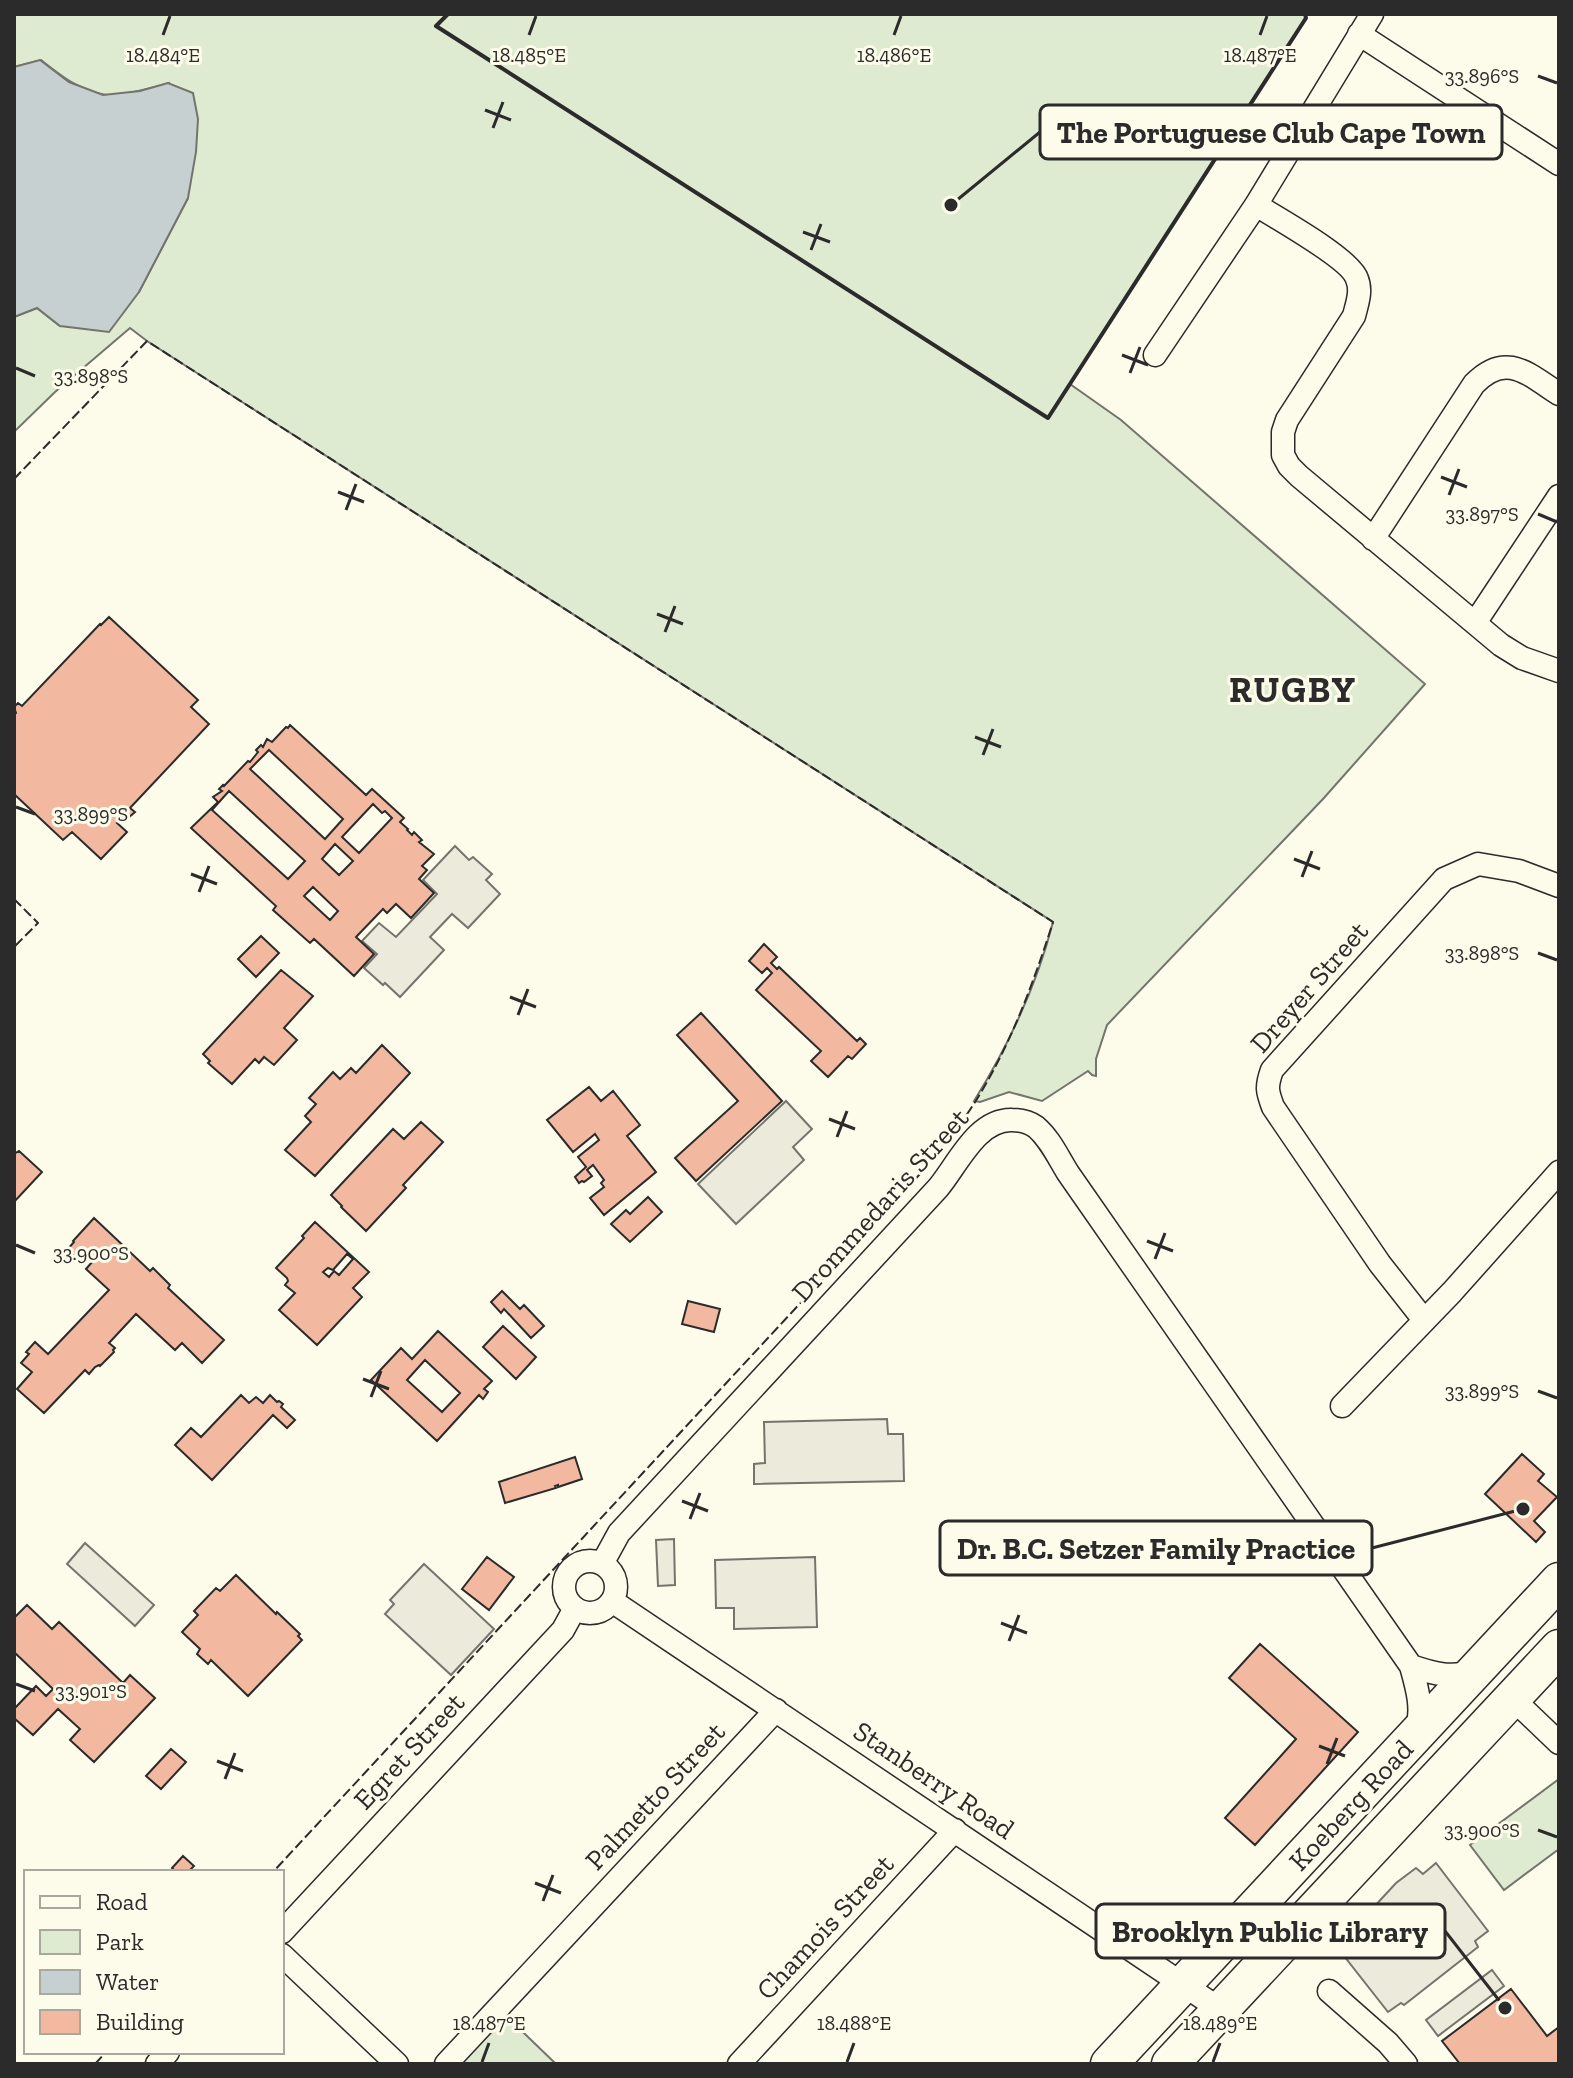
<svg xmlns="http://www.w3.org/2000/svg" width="1573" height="2078" font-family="'Zilla Slab',serif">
	<rect width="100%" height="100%" fill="#fdfbea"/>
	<!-- green -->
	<path fill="#deebd1" stroke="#74746e" stroke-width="2" d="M14,14H1305L1306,18L1070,384L1121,420L1425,684L1323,799L1107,1025L1096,1059V1076L1092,1075L1088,1071L1042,1101L1009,1092L980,1102L974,1101C1008,1046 1037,985 1053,922L147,341L130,328L55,392L14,432V317L37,308L60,326L139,292L188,198L169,83C152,88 117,98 101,94C77,89 59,74 41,60L14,67Z
		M1559,1779V1849L1504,1890L1470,1845Z
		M498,2008L556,2064H446Z"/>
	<!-- parking -->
	<path fill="#eceadb" stroke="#74746e" stroke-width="2" d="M455,846L469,860L473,857L492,874L486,880L500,894L468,928L452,914L430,937L444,950L400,997L385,983L383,985L364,968L377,954L362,941L379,923L396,937L437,894L423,880Z
		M786,1101L812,1129L793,1147L804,1160L736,1224L698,1184Z
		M887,1419L888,1434H903L904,1481L754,1484V1464L765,1463L764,1422Z
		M674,1539L675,1585L658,1586L656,1540Z
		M85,1543L154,1605L135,1626L67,1564Z
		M815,1557L817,1627L734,1629V1608H716L715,1560Z
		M424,1564L494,1629L451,1675L385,1614L394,1604L390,1600Z
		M1436,1863L1488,1931L1475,1941L1478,1947L1404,2005L1401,2003L1388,2012L1337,1947L1396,1883L1416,1868L1423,1874Z
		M1492,1970L1504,1986L1438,2036L1426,2020Z"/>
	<!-- water -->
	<path fill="#c7d0d0" stroke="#74746e" stroke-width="2" d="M40,60L69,82L103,95L140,91L168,83L193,93L198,119L196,152L188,198L139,292L109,332L60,326L37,308L14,317V67Z"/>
	<!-- building -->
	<path fill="#f2b8a0" stroke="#2b2b2b" stroke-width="2" fill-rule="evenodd" d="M109,617L198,700L191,707L209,724L130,808L135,812L126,820L123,817L117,823L127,832L101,859L72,832L63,840L14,794V715L16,713L14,707L18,703L22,706L100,624L101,625Z
		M290,725L366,795L372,789L404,818L400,822L408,829L407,830L412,835L414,832L422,840L419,842L434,854L422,866L427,870L419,879L434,893L411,918L396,904L387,913L383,909L356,937L374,954L354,976L314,939L310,943L273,910L276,906L191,828L218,802L213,797L222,791L219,789L223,785L224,786L248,761L250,762L258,752L256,750L261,745L263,747L267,739L272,742L286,727L288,728ZM269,750L343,819L325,839L250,769ZM229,791L305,861L288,879L212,810ZM373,804L382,813L385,811L392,818L359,853L342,837ZM335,844L353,861L339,875L322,859ZM313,887L338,911L330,920L304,896Z
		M261,936L279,953L256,977L238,959Z
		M764,944L777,957L771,963L777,969L779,967L857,1041L860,1038L866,1044L852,1059L848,1056L828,1077L811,1061L821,1051L756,990L772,973L767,968L762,973L749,961Z
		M281,970L313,996L284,1028L297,1040L274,1065L264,1057L259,1063L255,1059L232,1084L208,1063L210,1061L203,1054Z
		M701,1013L782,1101L696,1181L675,1158L738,1101L677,1035Z
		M382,1045L410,1073L315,1176L285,1150L311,1122L305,1116L316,1104L309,1098L333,1072L340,1079L351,1068L356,1073Z
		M589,1087L601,1101L613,1091L640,1125L627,1136L656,1172L604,1215L590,1198L604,1187L601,1183L604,1180L593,1165L587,1170L592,1176L584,1182L582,1181L579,1183L575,1177L586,1167L578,1157L599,1140L595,1134L573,1152L547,1120Z
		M421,1122L443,1142L403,1185L406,1188L366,1231L341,1207L342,1206L331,1195L393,1129L404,1139Z
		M19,1151L42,1172L14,1202V1154Z
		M648,1197L662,1212L630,1242L611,1224L626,1210L630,1214Z
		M94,1218L150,1271L153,1268L170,1285L168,1288L224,1340L202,1363L182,1343L175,1350L136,1314L109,1343L115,1348L113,1350L114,1352L100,1366L99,1365L95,1367L89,1374L85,1370L44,1413L17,1389L32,1372L21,1363L29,1354L26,1352L35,1342L48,1354L109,1290L86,1269L93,1261L82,1250L75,1257L67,1250L74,1242L73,1241Z
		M315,1222L369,1272L353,1288L362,1297L317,1345L279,1310L295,1293L285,1285L288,1281L287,1278L276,1268L304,1238L302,1236ZM347,1254L353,1259L339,1275L334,1271L329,1277L323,1272L328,1268L333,1270Z
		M502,1291L520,1309L524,1305L544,1326L531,1338L504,1309L501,1313L491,1302Z
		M688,1301L720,1309L714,1332L682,1324Z
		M503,1326L536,1357L516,1379L483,1347Z
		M438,1331L492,1381L484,1389L488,1392L483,1399L479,1395L437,1441L371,1380L401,1348L412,1359ZM425,1360L460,1393L442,1412L407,1380Z
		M241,1395L249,1403L256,1397L263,1403L270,1395L277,1402L279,1401L283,1404L281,1407L295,1420L287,1428L273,1415L212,1480L175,1445L191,1428L201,1437Z
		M1522,1454L1544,1474L1538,1481L1557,1497L1534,1521L1545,1532L1536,1542L1485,1494Z
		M575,1457L582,1479L558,1487V1485L555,1486L556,1488L505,1503L499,1482Z
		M487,1557L514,1577L489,1610L462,1589Z
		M236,1575L276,1614L277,1612L300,1634L298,1636L302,1640L248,1696L211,1660L208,1664L197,1654L200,1649L182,1632L198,1615L194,1611L216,1588L220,1591Z
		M27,1605L52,1629L59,1622L123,1683L130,1675L155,1698L94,1762L70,1740L80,1729L58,1709L33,1735L14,1718V1709L36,1686L46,1696L53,1689L14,1652V1618Z
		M1260,1644L1358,1732L1255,1845L1225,1818L1296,1739L1229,1678Z
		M171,1749L186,1762L161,1789L146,1776Z
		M183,1856L194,1866L188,1872H176L172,1868Z
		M1511,1989L1547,2036L1559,2027V2064H1460L1442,2041Z"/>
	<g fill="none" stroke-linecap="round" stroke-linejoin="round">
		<!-- minor casing -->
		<g stroke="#2b2b2b" stroke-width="25">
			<path id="minor" d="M1359,34L1559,164
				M1256,205C1277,218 1351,259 1357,279C1362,291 1357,304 1354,316L1287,420L1283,432V455L1289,466L1299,476L1501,645L1522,658L1559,671
				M1155,355L1256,205L1372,14
				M1373,539L1474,384C1506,351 1528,374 1559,394
				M1475,623L1559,496
				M1424,1320L1380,1264L1273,1107C1267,1091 1266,1087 1272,1070L1444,879L1478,864L1519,871L1559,886
				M1342,1406L1452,1292L1559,1172
				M564 1587a26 26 0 1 1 52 0a26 26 0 1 1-52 0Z
				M602,1564L619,1533L938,1188C958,1164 977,1119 1012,1120C1021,1120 1029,1122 1036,1127C1050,1139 1058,1157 1068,1173L1411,1666C1417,1688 1423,1707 1417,1730
				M612,1601L1221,2010
				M1411,1666C1434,1674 1453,1679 1476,1670
				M1512,1698L1559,1743
				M282,1932L563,1630L575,1608
				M282,1955L397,2064
				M1329,1991L1388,2043L1406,2064
				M157,2064L168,2052
				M446,2064L776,1710
				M739,2064L955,1830"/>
		</g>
		<!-- primary casing -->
		<g stroke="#2b2b2b" stroke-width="39">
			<path id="primary" d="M1109,2064L1559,1581
				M1170,2064L1559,1648"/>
		</g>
		<!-- minor -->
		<use href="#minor" stroke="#fdfbea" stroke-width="22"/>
		<!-- primary -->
		<use href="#primary" stroke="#fdfbea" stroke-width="36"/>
		<!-- fence -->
		<path stroke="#2b2b2b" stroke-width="2" stroke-dasharray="10 4" stroke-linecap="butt" d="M14,479L147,341L1053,922C1029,997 1000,1073 952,1135C941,1148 930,1161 920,1174L273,1872
			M14,899L38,923L14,947
			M95,2064L106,2052"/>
		<!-- wall -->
		<path stroke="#2b2b2b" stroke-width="4" d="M448,14L436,26L1048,418L1306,18L1305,14"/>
	</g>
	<!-- ticks -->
	<path fill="none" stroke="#2b2b2b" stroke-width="3" d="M163,35L170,16M529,35L536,16M894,35L901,16M1260,35L1267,16M1538,76L1557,83M485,110L511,120M493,128L503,102M803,232L830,242M811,250L821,224M1122,355L1148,365M16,368L35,376M1130,373L1140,347M1441,477L1467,487M338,492L364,502M1449,495L1459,469M346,510L356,484M1538,514L1557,522M657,614L683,624M665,632L675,606M975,737L1001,747M983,755L993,729M16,807L35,814M1294,859L1320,869M191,874L217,884M1302,877L1312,851M199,892L209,866M1538,953L1557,960M510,997L536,1007M518,1015L528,989M829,1119L855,1129M837,1137L847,1111M1147,1241L1173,1251M16,1245L35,1253M1155,1259L1165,1233M363,1379L389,1389M1538,1391L1557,1398M371,1397L381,1371M682,1501L708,1511M690,1519L700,1493M1001,1623L1027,1633M1009,1641L1019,1615M16,1684L35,1691M1319,1746L1345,1756M217,1761L243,1771M1327,1764L1337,1738M225,1779L235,1753M1538,1830L1557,1837M535,1883L561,1893M543,1901L553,1875M482,2062L489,2043M847,2062L854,2043M1213,2062L1220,2043"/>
	<g text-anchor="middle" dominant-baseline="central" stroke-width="6" stroke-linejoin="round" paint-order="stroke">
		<!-- street labels -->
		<g font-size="28" fill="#2b2b2b" stroke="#fdfbea">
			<text transform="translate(1309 987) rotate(-49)">Dreyer Street</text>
			<text transform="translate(880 1205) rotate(-48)">Drommedaris Street</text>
			<text transform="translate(409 1751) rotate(-47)">Egret Street</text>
			<text transform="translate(934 1780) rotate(34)">Stanberry Road</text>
			<text transform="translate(655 1796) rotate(-47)">Palmetto Street</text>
			<text transform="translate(1351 1805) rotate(-47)">Koeberg Road</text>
			<text transform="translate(825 1927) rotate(-47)">Chamois Street</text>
		</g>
		<!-- district labels -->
		<g font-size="36" font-weight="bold" letter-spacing="2" fill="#2b2b2b" stroke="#fdfbea">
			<text x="1293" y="689">RUGBY</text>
		</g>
	</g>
	<g font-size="20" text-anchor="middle" fill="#2b2b2b" stroke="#fdfbea" stroke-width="6" stroke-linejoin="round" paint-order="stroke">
		<text x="163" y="62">18.484°E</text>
		<text x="529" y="62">18.485°E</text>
		<text x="894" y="62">18.486°E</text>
		<text x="1260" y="62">18.487°E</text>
		<text x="1482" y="83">33.896°S</text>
		<text x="91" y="383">33.898°S</text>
		<text x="1482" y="521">33.897°S</text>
		<text x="91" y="821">33.899°S</text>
		<text x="1482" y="960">33.898°S</text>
		<text x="91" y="1260">33.900°S</text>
		<text x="1482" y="1398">33.899°S</text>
		<text x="91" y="1698">33.901°S</text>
		<text x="1482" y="1837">33.900°S</text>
		<text x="489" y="2030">18.487°E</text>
		<text x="854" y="2030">18.488°E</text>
		<text x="1220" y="2030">18.489°E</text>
	</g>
	<!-- callouts -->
	<path fill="none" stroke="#2b2b2b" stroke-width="3" d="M951 205L1040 132M1523 1509L1372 1548M1505 2008L1445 1931"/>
	<g fill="#2b2b2b" stroke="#fdfbea" stroke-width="3">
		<circle cx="951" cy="205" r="8"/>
		<circle cx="1523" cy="1509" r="8"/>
		<circle cx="1505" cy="2008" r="8"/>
	</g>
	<g fill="#fdfbea" stroke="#2b2b2b" stroke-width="3">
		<rect x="1040" y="105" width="462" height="54" rx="8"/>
		<rect x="940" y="1521" width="432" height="54" rx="8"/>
		<rect x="1096" y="1904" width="349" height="54" rx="8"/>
	</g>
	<g font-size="30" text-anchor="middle" font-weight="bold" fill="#2b2b2b">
		<text x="1271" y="143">The Portuguese Club Cape Town</text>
		<text x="1156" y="1559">Dr. B.C. Setzer Family Practice</text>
		<text x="1270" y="1942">Brooklyn Public Library</text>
	</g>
	<!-- border -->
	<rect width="1573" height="2078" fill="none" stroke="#2b2b2b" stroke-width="32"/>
	<!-- legend -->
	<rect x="24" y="1870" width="260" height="184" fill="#fdfbea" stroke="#a9a89e" stroke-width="2"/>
	<rect x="40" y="1896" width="40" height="12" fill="#fdfbea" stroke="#a9a89e" stroke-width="2"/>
	<text x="96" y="1910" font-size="24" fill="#2b2b2b">Road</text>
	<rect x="40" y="1930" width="40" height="24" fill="#deebd1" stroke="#a9a89e" stroke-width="2"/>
	<text x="96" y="1950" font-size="24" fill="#2b2b2b">Park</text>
	<rect x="40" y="1970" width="40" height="24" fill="#c7d0d0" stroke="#a9a89e" stroke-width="2"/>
	<text x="96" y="1990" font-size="24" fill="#2b2b2b">Water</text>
	<rect x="40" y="2010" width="40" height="24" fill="#f2b8a0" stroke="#a9a89e" stroke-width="2"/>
	<text x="96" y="2030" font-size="24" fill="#2b2b2b">Building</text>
</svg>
